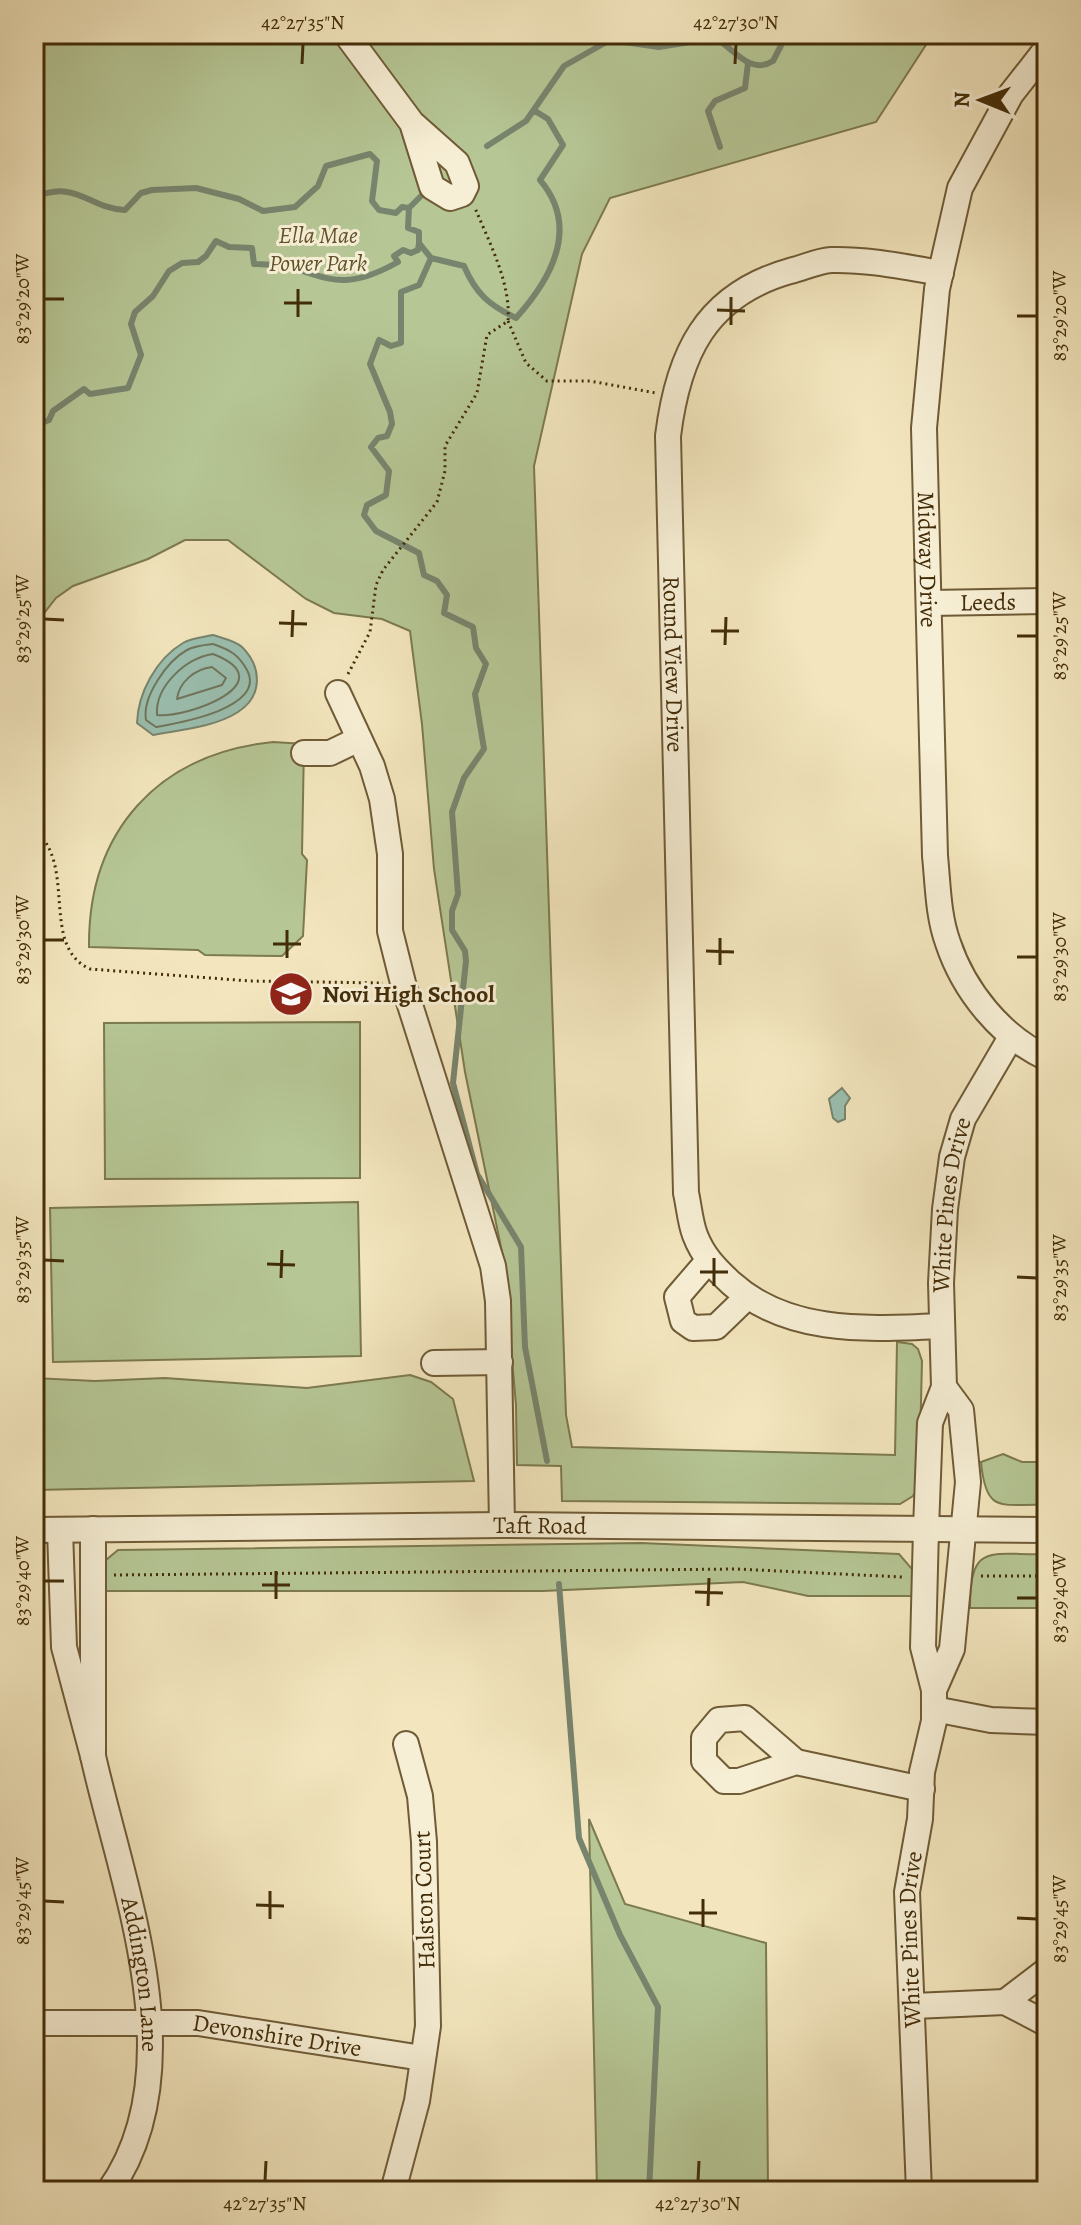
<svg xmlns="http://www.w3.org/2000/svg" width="1081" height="2225" font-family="Alegreya,serif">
	<rect width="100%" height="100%" fill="#f3e6be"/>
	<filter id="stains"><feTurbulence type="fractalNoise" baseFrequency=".0025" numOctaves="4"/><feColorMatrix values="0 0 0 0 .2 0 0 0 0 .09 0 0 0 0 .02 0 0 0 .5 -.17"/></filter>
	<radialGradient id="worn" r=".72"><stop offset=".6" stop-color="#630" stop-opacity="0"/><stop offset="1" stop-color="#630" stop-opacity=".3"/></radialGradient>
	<!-- green -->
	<path fill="#b6c695" stroke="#7c7a4f" stroke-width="2" d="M34,34H933L876,122L610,198L582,254L534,466L566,1415L572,1447L895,1455L897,1342L912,1344L918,1349L922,1361L919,1485L913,1496L900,1504L562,1501L561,1466L517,1465L516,1405L503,1257L465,1072L434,869L422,724L410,631L382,619L334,613L306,599L228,540H185L148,559L73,586L56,598L34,626Z
		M273,742L304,744L302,854L307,860L303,936L282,956L205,955L198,950L89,947C88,831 158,754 273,742Z
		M360,1022V1178L105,1179L104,1023Z
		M358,1202L361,1356L53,1362L50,1208Z
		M410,1375L431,1382L453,1399L474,1481L34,1490V1378L95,1381L165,1378L307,1388Z
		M1003,1454L1022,1462H1047V1505C1002,1503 986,1516 981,1462Z
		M641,1543L899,1554L912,1569V1596H808L743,1582L543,1591H105L106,1560L118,1550Z
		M1047,1554V1608H970C970,1540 991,1556 1047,1554Z
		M589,1819L625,1904L766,1943L768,2191H597Z"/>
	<!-- water -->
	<path fill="#9bc0b1" stroke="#78856e" stroke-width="2" d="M213,635C222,638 236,641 242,647C262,667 263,696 238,712C215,727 180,730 153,735L137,723C138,693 156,659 183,643C191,638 204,637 213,635Z
		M842,1088L850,1098L845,1106V1119L838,1122L833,1118L829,1099Z"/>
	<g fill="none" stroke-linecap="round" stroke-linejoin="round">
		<!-- shore -->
		<path stroke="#6f765d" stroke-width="2" d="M213,644C230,650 238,654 247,670C267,708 179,723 156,727L146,720C142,697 167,661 187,650C194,646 205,645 213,644Z
			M213,654C285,682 189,718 157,715C155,686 186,658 213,654Z
			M212,667L226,678L222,685L177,699C179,682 195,669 212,667Z"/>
		<!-- stream -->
		<path stroke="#78856e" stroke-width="6" d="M487,146L526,121L564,66L610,40L659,47L715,38C733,47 749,76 773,61L787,34
			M720,147L708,111L715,101L745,88L748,63
			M34,198C75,178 90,209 125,210L141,193L152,190L196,188L239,199L263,211L295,207L318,186L326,166L370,154L377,161L372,201L379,210L396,213L402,207L409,208L420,197
			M409,208L408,228L419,232V243
			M431,258L419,285L401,292V343L391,346L379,340L370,364L390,412L392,424L387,436L378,438L371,447L389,471L386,495L367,505L364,515L376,531L419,553L424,575L437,581L447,595L444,613L473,627L476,648L486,664L475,694L484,749L464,778L452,812L458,894L452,911V930L465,951L466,961L453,1083L477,1174L521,1247L525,1347L547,1461
			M34,426L49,420L53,411L84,389L90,394L128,388L141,355L131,324L135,312L153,296L169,271L182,263L198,262L206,256L216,241L229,247L252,248L254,264C321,263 327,302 398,262L394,256L403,250L411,253L418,250L419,243L431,258L464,266C476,294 489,305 516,318C552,278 580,227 540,180L563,145L548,119L535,111
			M559,1584L579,1838L620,1935L658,2007L649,2191"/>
		<!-- minor casing -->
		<g stroke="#6f5b36" stroke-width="28">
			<g id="minor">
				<path d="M346,34L412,123L457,163L466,186L462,194L450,198L432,187L412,123"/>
				<path id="s1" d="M1047,48L1011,94L960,188L937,289L924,428L935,856C938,885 938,916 948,943C964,991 1001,1037 1047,1058"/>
				<path id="s2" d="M941,273C905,267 867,259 831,260C817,261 803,268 790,271C705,295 678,355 668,436L686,1193C689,1206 690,1222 695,1235C703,1256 715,1268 731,1283C789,1335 868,1329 941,1326"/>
				<path id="s3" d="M930,603L1047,601"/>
				<path d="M338,693L372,766L382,799L390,854V931L403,983L493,1266L498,1301L502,1525"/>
				<path d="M304,753H330L359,739"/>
				<path d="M708,1261L677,1297L683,1321L693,1328L716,1327L747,1297"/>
				<path d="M434,1363L500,1362"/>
				<path id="s4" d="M34,1530L502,1525L1047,1530"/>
				<path d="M60,1530L64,1647L93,1756V1529"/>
				<path d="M934,1690L952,1649L968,1482L961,1410L944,1387"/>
				<path d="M934,1709L991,1720L1047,1722"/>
				<path id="s5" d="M93,1756C122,1886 196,2069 109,2191"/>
				<path d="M796,1762L745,1718L719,1720L704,1738V1761L724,1781H739L796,1762L922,1789"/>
				<path d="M1005,2002L1047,1970"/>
				<path d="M914,2006L1005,2002L1047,2024"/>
				<path id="s6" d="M34,2023H198L422,2058"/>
				<path d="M393,2191L417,2101L428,2026L424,1842L420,1796L406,1744"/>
				<path id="s7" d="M919,2191L907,1892L920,1819L922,1772L934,1721V1690L923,1647L926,1529L930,1423L944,1387L941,1283L945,1209L952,1157L963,1119L1011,1037"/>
			</g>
		</g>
		<!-- path -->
		<path stroke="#432d09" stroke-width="3" stroke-dasharray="2 4" stroke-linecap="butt" d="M34,140L42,150
			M508,321L526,363L547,381H590L656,393
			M348,674L370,632L376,585L383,570L437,502L445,471V446L477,393L487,335L508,321C511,283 489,242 475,208
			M34,830C78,863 39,946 90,969L250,981L383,983
			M114,1575L737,1569L902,1577
			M981,1576H1047"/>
		<!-- minor -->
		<use href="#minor" stroke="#f7efd5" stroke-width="24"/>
	</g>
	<!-- ticks -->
	<path fill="none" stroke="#432d09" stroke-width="3" d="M302,64L303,44M735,64L736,44M44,299H64M284,303H312M717,310L745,311M1017,316H1037M298,317V289M731,325V297M44,619L64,620M279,623L307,624M711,631H739M1017,636H1037M292,637L293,610M725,645L726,617M44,940H64M273,944H301M706,951L734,952M1017,957H1037M287,958V930M720,965V938M44,1260L64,1261M267,1264L295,1265M700,1272H728M1017,1277L1037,1278M281,1278L282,1250M714,1286V1258M44,1581H64M262,1585H290M695,1592L723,1593M1017,1598H1037M276,1599V1571M708,1606L709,1578M44,1901L64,1902M256,1905L284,1906M689,1913H717M1017,1918L1037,1919M270,1919V1891M703,1927V1899M265,2181L266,2161M698,2181L699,2161"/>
	<!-- icons -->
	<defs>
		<g id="school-disc" transform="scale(2.3)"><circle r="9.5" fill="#8f2418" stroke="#f7efd5"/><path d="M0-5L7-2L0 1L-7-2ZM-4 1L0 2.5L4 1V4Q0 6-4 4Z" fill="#fff"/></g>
	</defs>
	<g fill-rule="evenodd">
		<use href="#school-disc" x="291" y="994"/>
	</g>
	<g text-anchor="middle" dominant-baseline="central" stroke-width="6" stroke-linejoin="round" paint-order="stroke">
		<!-- park labels -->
		<g font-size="24" font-style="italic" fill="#60532c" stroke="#f7efd5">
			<text x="318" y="235">Ella Mae<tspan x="318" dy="28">Power Park</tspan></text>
		</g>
		<!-- street labels -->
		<g font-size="24" fill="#432d09" stroke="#f7efd5">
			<text stroke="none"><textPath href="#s1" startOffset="540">Midway Drive</textPath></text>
			<text stroke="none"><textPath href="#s3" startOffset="58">Leeds</textPath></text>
			<text stroke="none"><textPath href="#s2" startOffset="602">Round View Drive</textPath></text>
			<text stroke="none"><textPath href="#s7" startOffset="994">White Pines Drive</textPath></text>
			<text stroke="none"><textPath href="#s4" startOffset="506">Taft Road</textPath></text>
			<text transform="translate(424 1900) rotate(-92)">Halston Court</text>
			<text stroke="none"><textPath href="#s7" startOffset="252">White Pines Drive</textPath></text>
			<text stroke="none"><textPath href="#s5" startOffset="224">Addington Lane</textPath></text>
			<text stroke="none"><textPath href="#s6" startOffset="244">Devonshire Drive</textPath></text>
		</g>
		<!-- poi labels -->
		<g font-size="24" font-weight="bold" fill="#432d09" stroke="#f7efd5" text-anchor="start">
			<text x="322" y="994">Novi High School</text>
		</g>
	</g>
	<!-- margin -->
	<rect width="1081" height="2225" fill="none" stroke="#f3e6be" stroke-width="88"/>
	<!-- north arrow -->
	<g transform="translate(981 100) rotate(271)" stroke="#f7efd5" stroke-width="6" paint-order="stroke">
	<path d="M0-6L14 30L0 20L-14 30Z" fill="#432d09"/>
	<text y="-12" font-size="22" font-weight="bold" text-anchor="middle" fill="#432d09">N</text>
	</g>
	<rect x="44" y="44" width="993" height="2137" fill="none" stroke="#432d09" stroke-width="3"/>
	<g font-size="20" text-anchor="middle" fill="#432d09">
		<text x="303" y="29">42°27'35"N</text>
		<text x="736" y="29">42°27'30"N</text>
		<text transform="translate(22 299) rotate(-90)" y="7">83°29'20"W</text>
		<text transform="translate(1059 316) rotate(-90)" y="7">83°29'20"W</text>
		<text transform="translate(22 619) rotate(-90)" y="7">83°29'25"W</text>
		<text transform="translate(1059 636) rotate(-90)" y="7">83°29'25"W</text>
		<text transform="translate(22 940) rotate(-90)" y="7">83°29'30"W</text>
		<text transform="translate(1059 957) rotate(-90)" y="7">83°29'30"W</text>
		<text transform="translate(22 1260) rotate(-90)" y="7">83°29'35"W</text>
		<text transform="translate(1059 1278) rotate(-90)" y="7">83°29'35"W</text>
		<text transform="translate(22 1581) rotate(-90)" y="7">83°29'40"W</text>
		<text transform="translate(1059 1598) rotate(-90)" y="7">83°29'40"W</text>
		<text transform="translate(22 1901) rotate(-90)" y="7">83°29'45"W</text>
		<text transform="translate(1059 1919) rotate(-90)" y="7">83°29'45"W</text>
		<text x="265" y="2210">42°27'35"N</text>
		<text x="698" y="2210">42°27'30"N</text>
	</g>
	<rect width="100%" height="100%" filter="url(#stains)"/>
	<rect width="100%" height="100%" fill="url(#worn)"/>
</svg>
